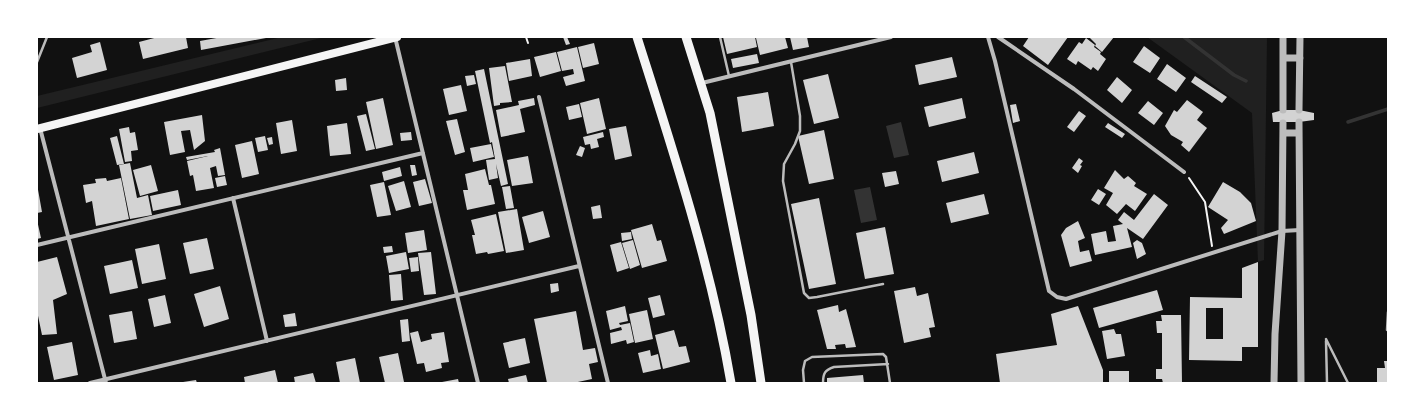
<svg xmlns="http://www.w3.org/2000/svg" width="1425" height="420" font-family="'IBM Plex Sans',sans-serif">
	<rect width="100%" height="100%" fill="#111"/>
	<!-- green -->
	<path fill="#202020" d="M282,37H325L37,108V96Z
		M1147,37H1267L1264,260L1258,262L1252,113Z"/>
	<!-- water -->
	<path fill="#333" d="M901,122L909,155L894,158L886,126Z
		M870,187L877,220L861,223L854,190Z"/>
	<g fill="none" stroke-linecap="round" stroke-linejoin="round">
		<!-- stream -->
		<path stroke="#333" stroke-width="3.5" d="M1184,37L1234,75L1246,81
			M1348,122L1388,109"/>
	</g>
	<!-- building -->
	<path fill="#d3d3d3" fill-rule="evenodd" d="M158,37H186L188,48L143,59L139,42Z
		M222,37H266V38L201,50L200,41Z
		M563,37H567L570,44L566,45Z
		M723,37H755L757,47L727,54Z
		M761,37H785L788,48L760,55L756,38Z
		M790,37H807L809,47L793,50Z
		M1029,37H1068L1048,65L1023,46Z
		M1089,37H1114L1102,52L1095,46L1096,44Z
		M1086,38L1095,45L1094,47L1101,52L1100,54L1106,59L1098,71L1093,67L1091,70L1078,61L1076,65L1067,59L1079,42L1082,44Z
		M100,42L107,70L77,78L72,58L92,52L90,45Z
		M594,43L599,64L583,68L578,47Z
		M1144,46L1160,58L1150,73L1133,62Z
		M577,47L585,81L566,86L563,77L574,74L573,69L562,71L557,52Z
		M556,52L561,71L540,77L534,57Z
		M757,54L759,63L733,68L731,59Z
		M952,57L957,77L919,85L915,65Z
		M530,59L532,76L509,81L506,63Z
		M1167,64L1186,78L1176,92L1157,79Z
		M505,66L512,102L500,103V105L494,106L489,68Z
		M484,69L508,184L501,186L496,164L498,178L489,180L486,160L495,159L492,142L490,143L475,71Z
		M828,74L839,118L814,124L803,80Z
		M474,75L476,84L467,86L465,76Z
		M1195,76L1227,97L1222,103L1191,82Z
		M1117,77L1132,90L1122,103L1107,90Z
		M346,78L347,90L336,91L335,80Z
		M461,85L467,111L449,115L443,89Z
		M768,92L774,126L742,132L737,97Z
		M383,98L393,145L376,149L366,102Z
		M534,98L535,105L520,109L525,132L501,137L496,110L519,105L518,101Z
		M599,98L606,129L587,134L580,103Z
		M962,98L966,118L929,127L924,107Z
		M1187,100L1203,112L1197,120L1207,128L1189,152L1181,145L1183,142L1171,135L1165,126L1174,110L1177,112Z
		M1148,101L1163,113L1154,125L1138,113Z
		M579,104L582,117L569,120L566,107Z
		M1016,104L1020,121L1013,123L1010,105Z
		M1283,110H1299L1314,113V120L1299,122H1273L1272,113Z
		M1079,111L1086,116L1074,132L1067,127Z
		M366,114L375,149L366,151L357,116Z
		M202,115L205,141L194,150L190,130L181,131L185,152L170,155L164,122Z
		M457,119L465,152L455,155L446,121Z
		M292,120L297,151L281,154L276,123Z
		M347,123L351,154L330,156L327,126Z
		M1108,123L1125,134L1122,138L1105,127Z
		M626,126L632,156L615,160L609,129Z
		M129,127L130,133L135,132L138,150L131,151L132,161L125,162L119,129Z
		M824,130L834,179L809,184L798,136Z
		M411,132L412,140L401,141L400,133Z
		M603,132L604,137L597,139L599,147L591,149L590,144L585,145L583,137Z
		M117,136L124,164L117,165L110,138Z
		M265,136L268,150L258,152L255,138Z
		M272,137L273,144L269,145L267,138Z
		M252,141L259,174L242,178L235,145Z
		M491,144L494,157L473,162L470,148Z
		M580,146L585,148L582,157L576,155Z
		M220,148L225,175L218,176L216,166L210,168L214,188L196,191L193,175L190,176L187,161L208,156L187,160L186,157L215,152L214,150Z
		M974,152L979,173L942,182L937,161Z
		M528,156L533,183L512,186L507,160Z
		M1079,158L1083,161L1080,165L1082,166L1078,173L1072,168Z
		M130,163L137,198L148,195L152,215L130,219L119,165Z
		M151,165L158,191L140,196L133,170Z
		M410,165H415L417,175L412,176Z
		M400,167L402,176L384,181L382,172Z
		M485,169L489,185H491L495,204L467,210L463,190H468L465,174Z
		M1115,170L1124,179L1128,176L1136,183L1134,186L1147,194L1135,211L1126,204L1117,214L1106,205L1113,193L1104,188Z
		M896,171L899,184L885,187L882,173Z
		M225,176L227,185L217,187L215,178Z
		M106,178L107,181L121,178L129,219L96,226L92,201L86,203L83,185L96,183L95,179Z
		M425,179L432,203L419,206L413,182Z
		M404,181L411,207L396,211L388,186Z
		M384,182L391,215L377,217L370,185Z
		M1223,182L1240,192L1251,203L1256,221L1224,234L1221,228L1228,220L1208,207Z
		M37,184L42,212L37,213Z
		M510,186L514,208L506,209L502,187Z
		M1098,189L1106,194L1099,205L1091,200Z
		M178,190L181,205L153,211L150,196Z
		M984,194L989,214L951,223L946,203Z
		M1154,194L1168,205L1143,239L1127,228L1132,247L1095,255L1091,234L1106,231L1108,242L1116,241L1113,226L1123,224L1118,220L1124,212L1134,220Z
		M819,198L836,284L809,289L791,204Z
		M600,205L602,218L593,219L591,207Z
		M517,209L524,250L506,253L498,212Z
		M543,211L550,237L529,243L522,217Z
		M496,214L504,251L488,254L487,252L476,254L472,235H475L471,220Z
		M37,220L41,238L37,239Z
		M1078,221L1085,238L1078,241L1080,252L1089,250L1092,261L1070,267L1061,235L1066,228Z
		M652,224L657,241L661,240L667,261L642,268L631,230Z
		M885,227L894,274L865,279L856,233Z
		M424,230L427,250L408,253L405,233Z
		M631,232L632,239L622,241L621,233Z
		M207,238L214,269L190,274L183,243Z
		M633,240L640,265L630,269L622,243Z
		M1137,240L1142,243L1146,254L1137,259L1133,243Z
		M621,242L629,268L617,272L610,245Z
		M159,244L166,279L142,284L135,249Z
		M392,246L393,252L384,253L383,247Z
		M406,252L409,269L389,273L386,256Z
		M431,252L436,294L424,295L418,253Z
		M57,257L67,294L53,300L57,334L42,335L37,311V262Z
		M418,257L419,271L411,272L409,258Z
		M132,260L138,288L110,294L104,266Z
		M1258,262V347H1242V361L1189,360L1190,297L1242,298V268ZM1206,308H1223V339H1206Z
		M401,274L403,300L391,301L389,275Z
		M558,283L559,291L551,293L550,284Z
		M220,286L229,319L204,327L194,294Z
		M915,287L917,296L928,293L935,327L929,328L931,337L904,343L894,291Z
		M1157,290L1163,310L1099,328L1093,308Z
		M165,295L171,323L154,327L148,299Z
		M660,295L665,315L653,318L648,298Z
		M838,305L839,312L846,309L856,347L846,348L845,344L835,345L836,349H827L817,310Z
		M625,306L628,321L619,323L620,325L630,323L634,342L627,344L626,340L611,344L610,333L622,330L621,327L610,330L606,311Z
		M1078,306L1103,370V383H1000L996,354L1057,345L1051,314Z
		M647,310L653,339L635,343L629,314Z
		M132,311L137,339L114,343L109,315Z
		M576,311L583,350L595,348L598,362L589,364L592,379L573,383H547L534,319Z
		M295,313L297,326L285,327L283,315Z
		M1161,315H1181L1182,383H1163L1162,379H1156V369H1162V333H1157L1156,321H1162Z
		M408,319L410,341L402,342L400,320Z
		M1114,329L1116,334H1121L1125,356L1107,359L1102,331Z
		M674,330L679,347L686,346L690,362L663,369L655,335Z
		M418,331L421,342L432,339L431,334L444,332L449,362L441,363L442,368L426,372L424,363L417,364L410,333Z
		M525,338L530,363L509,368L503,343Z
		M72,342L78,375L54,380L47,347Z
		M650,350L651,356L658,354L661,369L643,373L638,353Z
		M398,353L404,382L385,383L379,357Z
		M355,358L360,383H340L336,362Z
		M1384,361H1388V383H1377V368H1385Z
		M275,370L278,383H245L244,377Z
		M1109,371H1129V383H1109Z
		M313,373L316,383H295L294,377Z
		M526,375L528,383H509L508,379Z
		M863,375L864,383H827V378Z
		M458,379L459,383H442V382Z
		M196,380L197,383H184L183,382Z"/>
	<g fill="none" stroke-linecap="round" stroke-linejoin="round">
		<!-- path -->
		<path stroke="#f5f5f5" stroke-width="2" d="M526,37L528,43
			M1189,178L1205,202L1212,246"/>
		<!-- service -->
		<path stroke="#bcbcbc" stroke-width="2.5" d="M720,37L729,76
			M37,62L47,37
			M791,62L800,116V131L795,144L784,164L783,181L804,293L809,298L817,297L883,284
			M1387,330L1388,312
			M1326,339L1348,383
			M1326,341L1327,383
			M804,383L803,370L805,361L812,357L883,354L886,357L890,383
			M823,383C823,373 825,370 834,367L888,364"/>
		<!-- minor -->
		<path stroke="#bcbcbc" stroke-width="4" d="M395,37L478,383
			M988,37L995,61L1049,291L1057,297L1066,299L1282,231L1300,230
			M998,37L1074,89L1184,172
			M702,83L891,37
			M539,97L608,383
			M40,128L106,383
			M233,198L267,341
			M37,245L423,153
			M90,383L579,266"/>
		<!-- tertiary -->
		<path stroke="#bcbcbc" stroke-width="7" d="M1283,58H1300
			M1283,110V37
			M1299,110L1300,37
			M1299,122L1301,383
			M1283,133H1299
			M1274,383L1275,334L1282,231L1283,123"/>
		<!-- secondary -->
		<path stroke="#f5f5f5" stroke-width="8" d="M37,129L397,37"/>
		<!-- primary -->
		<path stroke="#f5f5f5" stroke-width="9" d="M637,37C673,151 711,265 731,383
			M686,37L710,113L751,315L761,383"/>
	</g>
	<!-- border -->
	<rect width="1425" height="420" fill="none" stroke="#ffffff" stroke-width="76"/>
</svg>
